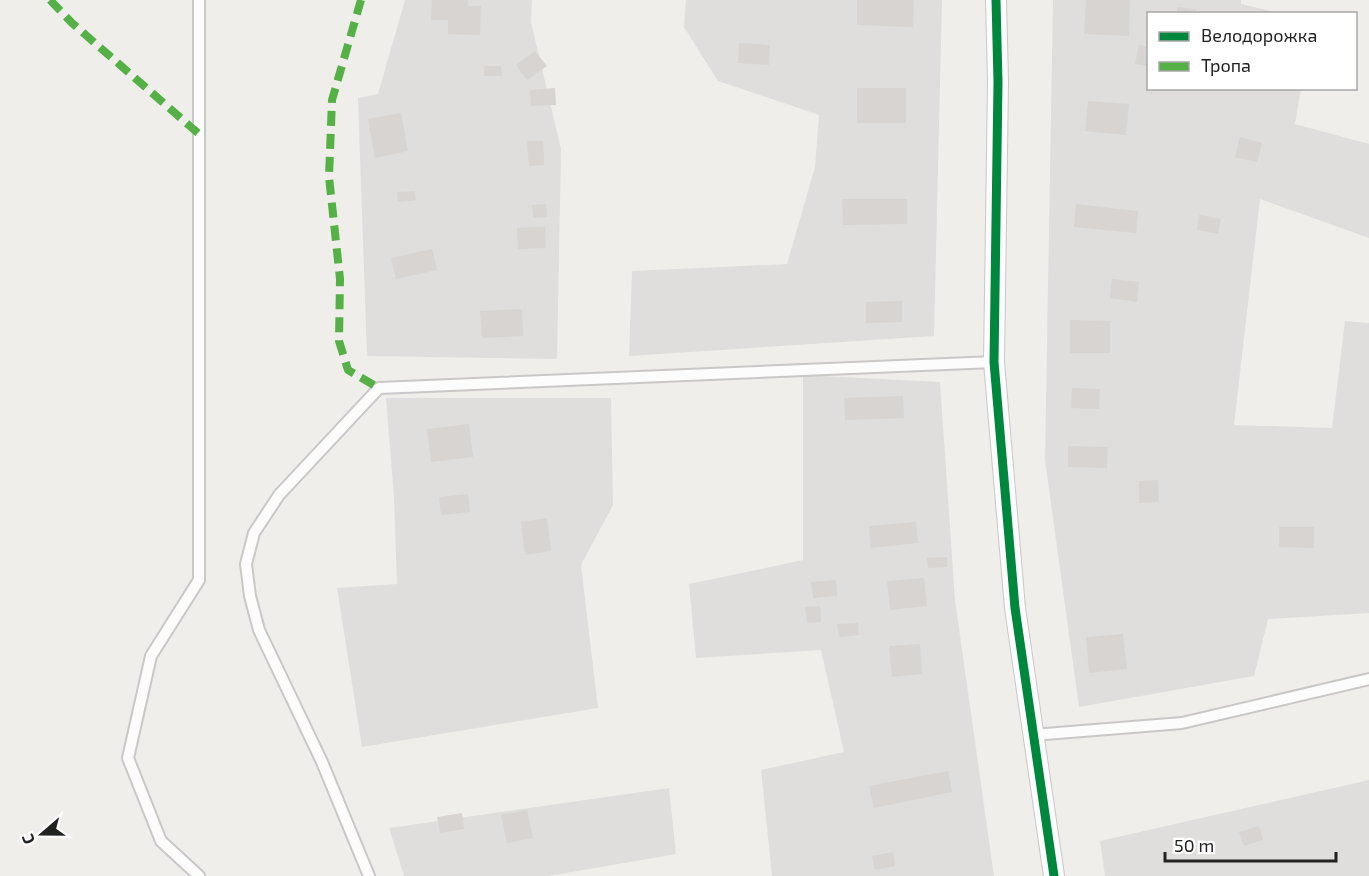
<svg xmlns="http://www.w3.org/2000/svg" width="1369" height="876" font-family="'Exo 2',sans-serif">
	<rect width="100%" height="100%" fill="#f0eeeb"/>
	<!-- residential -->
	<path fill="#dfdedc" d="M405,0H532L531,22L561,149L557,359L367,356L358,98L378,94Z
		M686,0H942L934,336L629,356L632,271L787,264L815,167L819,115L718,81L684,27Z
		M1053,0H1241V4L1280,13L1148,14V88L1301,89L1295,124L1369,144V238L1260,199L1234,425L1332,428L1345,321L1369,323V613L1268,619L1254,676L1079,707L1045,460Z
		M803,375L940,382L955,600L994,876H772L761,770L844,752L821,650L696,658L689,584L803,560Z
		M386,398H611L613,505L581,565L598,708L362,747L337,588L397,584L394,498Z
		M1369,780V876H1105L1100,841Z
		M669,788L676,854L549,876H404L389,828Z"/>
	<!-- building -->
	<path fill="#d7d4d2" d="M432,0H468V6H481L480,35L448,34V20H431Z
		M857,0H914L913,27L857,25Z
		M1086,0H1130L1129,36L1084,34Z
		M1177,7L1196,9L1195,14H1177Z
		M739,43L770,45L769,65L738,63Z
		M1139,45L1148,47V66L1135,64Z
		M535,51L547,66L527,80L516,65Z
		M484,66H501L502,76H484Z
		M555,88L556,105L531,106L530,90Z
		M857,88H906V123H857Z
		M1088,101L1129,104L1126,135L1085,131Z
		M401,113L408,151L375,158L368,119Z
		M1240,137L1262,143L1257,162L1235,157Z
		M527,141H543L544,165L529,166Z
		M415,191L416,200L398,202L397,192Z
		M842,199H907V224L843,225Z
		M546,204L547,217L533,218L532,205Z
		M1076,204L1138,211L1136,233L1074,227Z
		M1199,215L1221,219L1218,234L1197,230Z
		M545,227L546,248L518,249L517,228Z
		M432,249L437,270L396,279L391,258Z
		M1112,279L1139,282L1137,302L1110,298Z
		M902,301V322L866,323V302Z
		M522,309L523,336L482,338L480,311Z
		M1070,320L1110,321V353H1070Z
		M1072,388L1100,389L1099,409L1071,408Z
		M903,396L904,418L845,420L844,398Z
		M469,424L473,457L431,462L427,429Z
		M1068,446L1108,447L1107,468L1068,467Z
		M1158,480L1159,502L1139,503V481Z
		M468,494L470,512L441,515L439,497Z
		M547,518L551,551L525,555L521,522Z
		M916,522L918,543L871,548L869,526Z
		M1279,527H1314V548L1279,547Z
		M947,557V567L928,568L927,558Z
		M924,578L927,606L890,610L887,581Z
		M836,580L837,596L813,598L811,582Z
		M820,606L821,622L807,623L805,607Z
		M858,623L859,635L839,637L837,624Z
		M1123,634L1127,669L1089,673L1086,637Z
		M920,644L922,674L892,677L889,646Z
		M948,771L952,792L874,808L869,786Z
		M527,810L533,838L507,843L501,815Z
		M462,813L464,829L440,833L437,817Z
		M1259,826L1263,840L1244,846L1239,832Z
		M893,852L895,866L875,870L872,856Z"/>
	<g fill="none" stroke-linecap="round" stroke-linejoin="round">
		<!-- service casing -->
		<g stroke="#c9c8c7" stroke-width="14">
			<path id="service" d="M199,0V580L151,656L128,758L161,841L199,876
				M1033,735L1182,723L1369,679
				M369,876L322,762L259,630L250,596L246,564L254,533L279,495L379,388L994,362"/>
		</g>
		<!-- minor casing -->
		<g stroke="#c9c8c7" stroke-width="22">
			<path id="minor" d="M996,0L998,82L994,362L1015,608L1054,876"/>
		</g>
		<!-- service -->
		<use href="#service" stroke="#fdfcfc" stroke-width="10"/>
		<!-- minor -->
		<use href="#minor" stroke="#fdfcfc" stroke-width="20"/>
		<!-- quiet -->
		<path stroke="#55b145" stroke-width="8" stroke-dasharray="15 8" stroke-linecap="butt" d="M50,0L72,23L199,134
			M361,0L332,100L329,177L340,279L339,341L348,370L379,388"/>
		<!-- cycleway casing -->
		<g stroke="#fff" stroke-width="13">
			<path id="cycleway" d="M996,0L998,82L994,362L1015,608L1054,876"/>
		</g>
		<!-- cycleway -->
		<use href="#cycleway" stroke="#00873e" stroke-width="9"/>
	</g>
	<!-- legend -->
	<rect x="1147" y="12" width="210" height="78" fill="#ffffff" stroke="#a7a7a7" stroke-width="1.5"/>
	<rect x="1159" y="32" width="30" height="9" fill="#00873e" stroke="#a7a7a7" stroke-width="1.5"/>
	<text x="1201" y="42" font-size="18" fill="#222222">Велодорожка</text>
	<rect x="1159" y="62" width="30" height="9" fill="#55b145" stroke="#a7a7a7" stroke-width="1.5"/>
	<text x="1201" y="72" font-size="18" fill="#222222">Тропа</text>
	<!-- north arrow -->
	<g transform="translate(42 834) rotate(250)" stroke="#ffffff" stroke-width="4.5" paint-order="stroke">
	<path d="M0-4.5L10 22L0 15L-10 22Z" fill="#222222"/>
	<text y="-9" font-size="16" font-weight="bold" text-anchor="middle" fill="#222222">С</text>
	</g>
	<!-- scale -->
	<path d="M1165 852v9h171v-9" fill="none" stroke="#222222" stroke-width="3"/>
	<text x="1174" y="852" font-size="18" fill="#222222" stroke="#ffffff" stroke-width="4.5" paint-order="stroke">50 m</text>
</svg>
